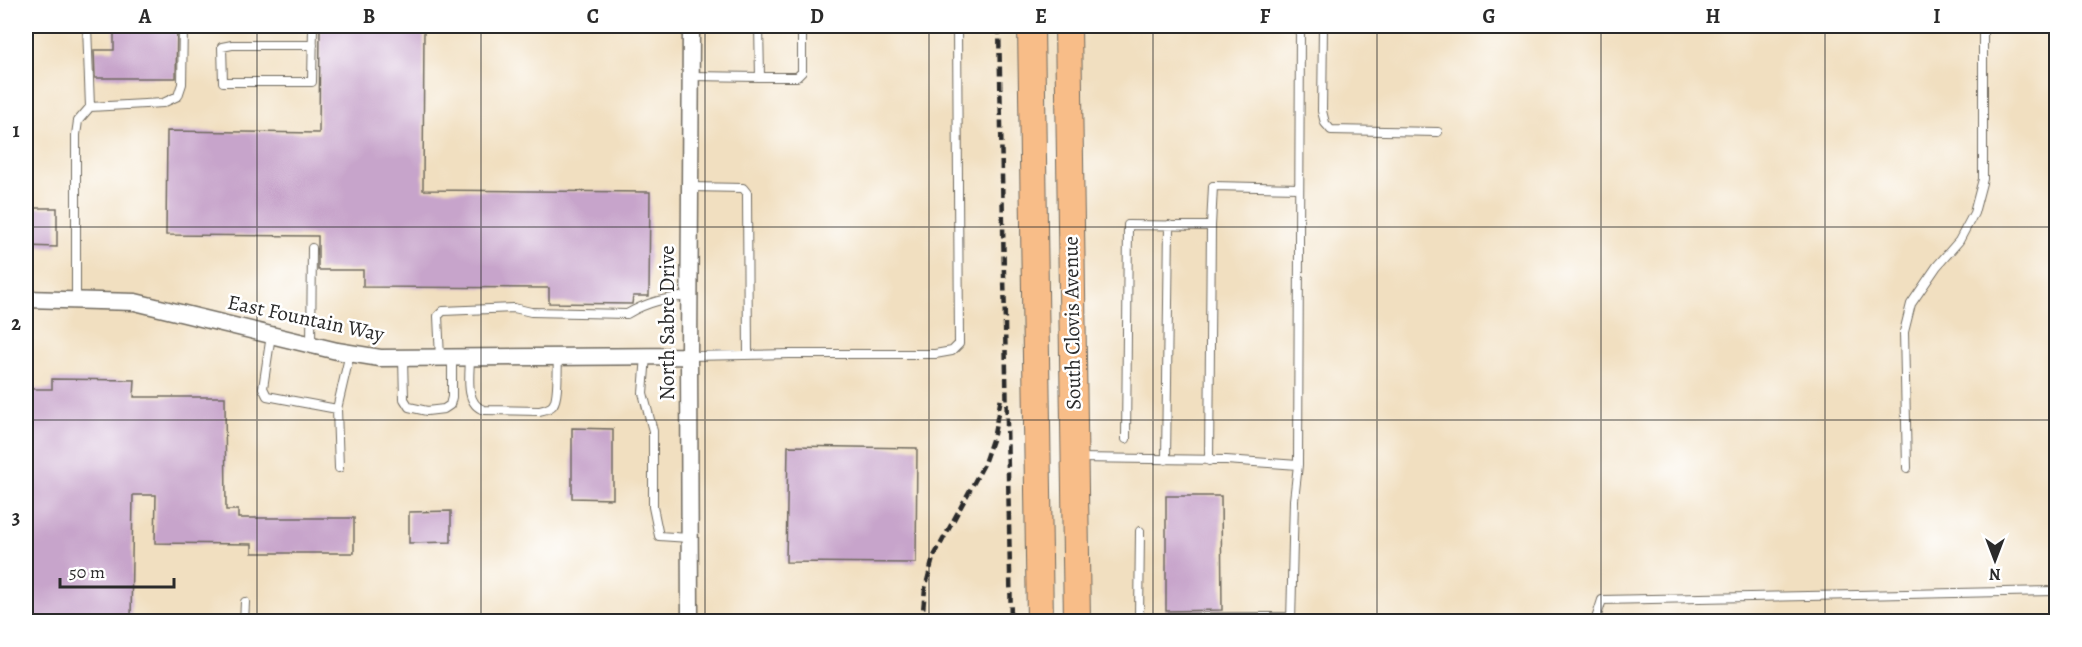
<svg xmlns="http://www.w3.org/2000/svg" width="2082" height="647" font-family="Alegreya,serif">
	<rect width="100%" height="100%" fill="#fff"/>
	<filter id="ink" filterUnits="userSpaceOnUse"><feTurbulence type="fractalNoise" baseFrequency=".0167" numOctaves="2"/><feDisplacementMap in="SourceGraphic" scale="12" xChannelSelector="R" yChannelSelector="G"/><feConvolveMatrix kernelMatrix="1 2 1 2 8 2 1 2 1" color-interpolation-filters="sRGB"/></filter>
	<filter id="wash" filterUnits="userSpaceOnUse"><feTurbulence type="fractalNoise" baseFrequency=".008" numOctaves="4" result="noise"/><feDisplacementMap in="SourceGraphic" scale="24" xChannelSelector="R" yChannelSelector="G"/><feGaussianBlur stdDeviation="1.35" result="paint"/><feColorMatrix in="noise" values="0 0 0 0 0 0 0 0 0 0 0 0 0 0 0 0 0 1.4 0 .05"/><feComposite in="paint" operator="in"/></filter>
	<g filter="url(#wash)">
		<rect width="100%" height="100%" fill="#f1dfc0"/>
		<g id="blocks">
			<!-- building -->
			<path fill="#c7a4cb" d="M114,26H177L176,78H95L94,50H114Z
				M320,26H424L423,190L650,192L649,296H633L632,304L549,303V288L363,287V270H318V236L166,235L167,131L319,133Z
				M26,208H57V247L26,246Z
				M52,379L135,380L134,397H225L226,510H238V518H354V553H252V544L155,543L156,495H133L131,621H26V389H52Z
				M572,428L613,429V499L572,498Z
				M788,446L917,448L916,563L786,562Z
				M1166,496H1221L1222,610L1166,611Z
				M451,511V542L409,543V512Z"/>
		</g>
	</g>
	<g filter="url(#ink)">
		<use href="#blocks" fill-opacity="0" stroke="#706a5f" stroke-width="1.5"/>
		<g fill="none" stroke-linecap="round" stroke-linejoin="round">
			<!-- service casing -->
			<g stroke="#706a5f" stroke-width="10">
				<path id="service" d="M87,26L90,107
					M759,26L760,77H797L802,72V26
					M1323,26L1322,111L1325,123L1331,130L1438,132
					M313,45H232L222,47L223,82H312L313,26
					M691,76L760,77
					M690,187L743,188L747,193L748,355
					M76,300V135L78,121L90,107L163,103L178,96L182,84L183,26
					M271,335L263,388L267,396L337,409
					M311,345L312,248
					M646,356L643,393L653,431V507L659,536L689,538
					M689,356L790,354H935L952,351L959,344L957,26
					M470,357C470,374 464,404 484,410L539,411C544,410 550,409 553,405C559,397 557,368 558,357
					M403,358L404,399L409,407L427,411L444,409L450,405L452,397V358
					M440,358L438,316L443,311L514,308L531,312L627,314C647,302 666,298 689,296
					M1126,439L1128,225L1211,226L1213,186L1299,188
					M1077,458L1226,460L1298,465
					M1166,460L1169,225
					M1209,461L1211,226
					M339,468L337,409L350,353
					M1907,468L1904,332L1911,304L1937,266L1959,241L1974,213L1983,179V26
					M1140,531L1139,618L1232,617V622
					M1232,617H1291
					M244,622L245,602
					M1291,622L1294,500L1298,465L1300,26
					M1595,622L1602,600L2056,591"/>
			</g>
			<!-- minor casing -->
			<g stroke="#706a5f" stroke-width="19">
				<path id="minor" d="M26,299L135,302L337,351L380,358L689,356
					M690,622L689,356L691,26"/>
			</g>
			<!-- primary casing -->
			<g stroke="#706a5f" stroke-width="28">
				<path id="primary" d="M1031,26L1040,622
					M1068,26L1077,622"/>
			</g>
			<!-- service -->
			<use href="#service" stroke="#fff" stroke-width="8"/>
			<!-- minor -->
			<use href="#minor" stroke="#fff" stroke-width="16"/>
			<!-- primary -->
			<use href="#primary" stroke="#f8bd88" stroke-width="26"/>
			<!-- rail -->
			<path stroke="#2b2b2b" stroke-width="4.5" stroke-dasharray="9 4.5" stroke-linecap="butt" d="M999,26L1011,622
				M922,622L925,589L933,558L983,466L994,434L1001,398"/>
		</g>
	</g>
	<!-- grid -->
	<path fill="none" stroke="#2b2b2b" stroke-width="1.5" stroke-opacity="0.55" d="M257,26V622M481,26V622M705,26V622M929,26V622M1153,26V622M1377,26V622M1601,26V622M1825,26V622M26,227H2056M26,420H2056"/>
	<g text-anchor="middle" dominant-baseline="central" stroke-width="5" stroke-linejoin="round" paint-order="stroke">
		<!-- street labels -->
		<g font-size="21" fill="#2b2b2b" stroke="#fff">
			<text transform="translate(306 318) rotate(12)">East Fountain Way</text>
			<text transform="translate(667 323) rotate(-90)">North Sabre Drive</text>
			<text transform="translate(1072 323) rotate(-91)">South Clovis Avenue</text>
		</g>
	</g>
	<!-- margin -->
	<rect width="2082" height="647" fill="none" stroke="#fff" stroke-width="66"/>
	<!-- north arrow -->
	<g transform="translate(1995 560) rotate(180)" stroke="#ffffff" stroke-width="4.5" paint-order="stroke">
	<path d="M0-4.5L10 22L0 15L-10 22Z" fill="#2b2b2b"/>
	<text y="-9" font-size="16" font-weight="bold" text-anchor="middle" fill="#2b2b2b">N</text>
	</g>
	<!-- scale -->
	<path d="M60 578v9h114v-9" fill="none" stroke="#2b2b2b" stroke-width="3"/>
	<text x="69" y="578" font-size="18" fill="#2b2b2b" stroke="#ffffff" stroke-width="4.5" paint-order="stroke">50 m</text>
	<rect x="33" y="33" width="2016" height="581" fill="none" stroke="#2b2b2b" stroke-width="2"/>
	<g font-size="20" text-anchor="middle" font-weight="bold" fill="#2b2b2b">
		<text x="145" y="23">A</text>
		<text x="369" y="23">B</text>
		<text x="593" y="23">C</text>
		<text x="817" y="23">D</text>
		<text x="1041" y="23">E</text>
		<text x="1265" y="23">F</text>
		<text x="1489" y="23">G</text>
		<text x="1713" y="23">H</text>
		<text x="1937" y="23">I</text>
		<text x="16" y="137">1</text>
		<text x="16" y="330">2</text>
		<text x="16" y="524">3</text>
	</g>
</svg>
